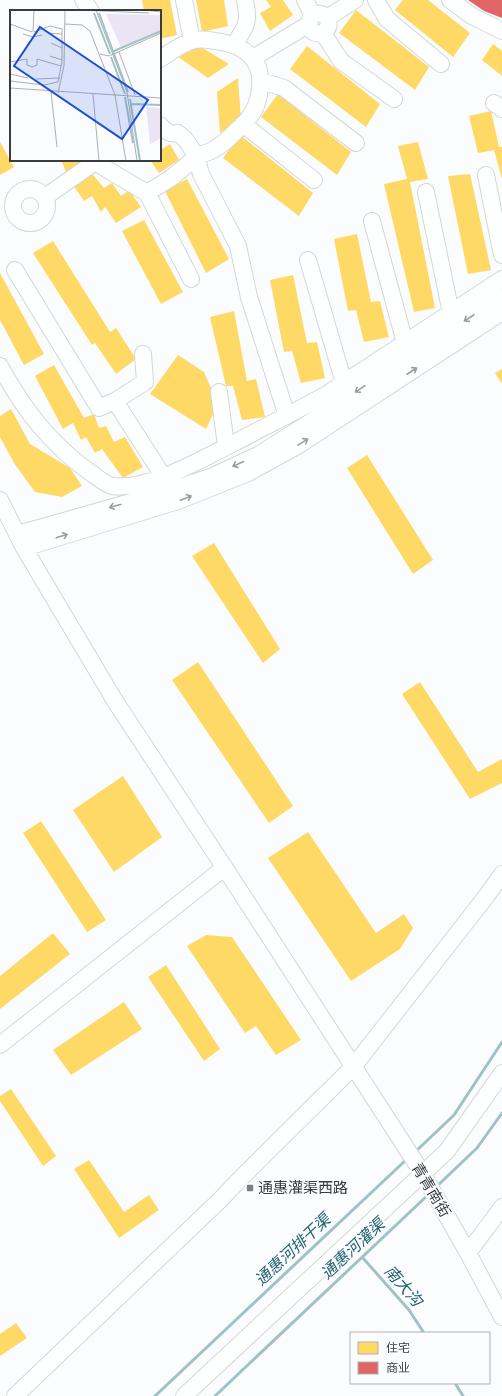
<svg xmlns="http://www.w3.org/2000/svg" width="502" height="1396" font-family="Signika,'Noto Sans SC',sans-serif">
	<rect width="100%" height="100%" fill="#fbfcfe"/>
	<!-- homes -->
	<path fill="#ffd966" d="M142,0H170L177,35L160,39V11H144Z
		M196,0H224L228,26L202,32Z
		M266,0H283L293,15L270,31L260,13L271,7Z
		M403,0H428L470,33L453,57L395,10Z
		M356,10L429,67L415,90L339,33Z
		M196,44L229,64L208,78L177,56Z
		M493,44L502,51V76L482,60Z
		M307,46L380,104L366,127L290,69Z
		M238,78L241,119L220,133L217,92Z
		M278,94L351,152L337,175L261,117Z
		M491,111L499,147H502V179L494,150L478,153L469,116Z
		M240,135L313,193L299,216L223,158Z
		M0,142L14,167L0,175Z
		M418,142L428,179L410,182L435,308L414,312L384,184L407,179L398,146Z
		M170,144L179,160L159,173L150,160H160V150Z
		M61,160H86L67,174Z
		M89,170L104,188L112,183L121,196L129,190L141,207L116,223L105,207L101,212L92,196L84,201L71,182Z
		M470,174L491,270L468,274L448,176Z
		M187,179L229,259L206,273L165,191Z
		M144,220L183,292L161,304L122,231Z
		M357,234L371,302L380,301L389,337L364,342L356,310L348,311L334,239Z
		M53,241L110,332L116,328L136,359L116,374L95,343L92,345L33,253Z
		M0,273L44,354L24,365L0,320Z
		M293,275L307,343L317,342L325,378L301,383L292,351L284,352L270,280Z
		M234,311L247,381L256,379L265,417L242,420L233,386H226L210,317Z
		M178,355L204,372L218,404L206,429L150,394Z
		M54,365L84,418L94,414L99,428L106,426L114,442L125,437L143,467L123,478L102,449L95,453L86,437L81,440L73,423L63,429L35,376Z
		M502,369V384L495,373Z
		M11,409L30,444L70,468L82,486L62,497L35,492L14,463L0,437V416Z
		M367,455L433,560L413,574L347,468Z
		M214,543L280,649L263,663L192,556Z
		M198,662L293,806L269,823L172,680Z
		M420,682L478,772L502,759V783L470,799L402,694Z
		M123,776L162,837L114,872L73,810Z
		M41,821L106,920L87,932L23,833Z
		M308,832L376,933L404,914L413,928L400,949L351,981L268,858Z
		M53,933L70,954L0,1009V976Z
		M206,935L232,937L301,1040L276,1055L256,1026L245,1033L187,946Z
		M166,965L220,1049L204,1061L148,977Z
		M124,1002L142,1029L71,1075L53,1050Z
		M11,1089L56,1156L43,1166L0,1101V1096Z
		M89,1160L124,1212L149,1195L159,1210L119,1238L74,1169Z
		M16,1323L27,1338L0,1356V1334Z"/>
	<!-- shops -->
	<path fill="#e06666" d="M468,0H502V18L484,11Z"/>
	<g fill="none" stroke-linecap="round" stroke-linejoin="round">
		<!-- stream -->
		<path stroke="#a0c2c7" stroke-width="3" d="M414,1153L454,1115L502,1042
			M435,1188L477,1148L502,1113
			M362,1257L409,1310L424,1333
			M455,1383L463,1396
			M155,1396L407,1159
			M215,1396L429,1194"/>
		<!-- minor casing -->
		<g stroke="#d4d6d8" stroke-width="18">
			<path id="minor" d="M83,0L91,11
				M184,0L192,41
				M305,0L313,16
				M376,0L387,19L441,64
				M450,0L472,16L502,31
				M327,18L355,0
				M323,33L341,61L394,99
				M234,45C246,27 250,22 245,0
				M253,58L309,24C310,6 337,14 326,31C318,36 310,33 309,24
				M160,59C171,52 182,43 195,40C203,38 213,41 222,42C247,47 263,61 260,88C259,99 255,111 248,119C245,123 241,127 237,130C227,141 214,152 199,155L193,151L186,140L178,133C170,135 165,131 160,125
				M261,81L284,88L356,143
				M494,103L502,109
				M243,124L314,180
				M199,155L198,163L201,174L238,246L249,297L287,416
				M486,175L502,255
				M13 206a17 17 0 1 1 34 0a17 17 0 1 1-34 0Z
				M426,192L451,313
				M147,193L191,279
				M45,197L98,160L103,167L147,193L171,178L199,155
				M372,221L405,343
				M308,260L344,383
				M15,270L99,408L115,401L163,476
				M0,366C24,410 50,444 91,473C97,477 105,484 112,486C149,491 203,458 236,442C266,426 297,411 327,394L502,279
				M219,392L226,446
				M115,401L145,382L143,354
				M0,500L24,548L115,701L234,882L423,1174L468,1253L502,1317
				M18,534L159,494L213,476L258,455L320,416L502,297
				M24,548L178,501L248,473L299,445L502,312
				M0,1045L224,868
				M468,1253L502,1207
				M15,1396L219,1201L241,1178L353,1067L488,894L502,874
				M184,1396L447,1151L502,1073"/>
		</g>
		<!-- minor -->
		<use href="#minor" stroke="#feffff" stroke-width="16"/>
	</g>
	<!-- one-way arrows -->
	<defs><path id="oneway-shaft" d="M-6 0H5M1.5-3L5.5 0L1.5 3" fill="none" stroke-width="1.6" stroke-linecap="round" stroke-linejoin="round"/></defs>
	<g stroke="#9c9d9e">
		<use href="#oneway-shaft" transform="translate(469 318) rotate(147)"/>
		<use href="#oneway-shaft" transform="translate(412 371) rotate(-33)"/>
		<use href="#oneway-shaft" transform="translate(360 389) rotate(146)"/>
		<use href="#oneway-shaft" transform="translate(303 442) rotate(-32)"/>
		<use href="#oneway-shaft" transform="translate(238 464) rotate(155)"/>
		<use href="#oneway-shaft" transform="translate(186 498) rotate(-21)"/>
		<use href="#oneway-shaft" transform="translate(115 506) rotate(165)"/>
		<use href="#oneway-shaft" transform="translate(62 536) rotate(-17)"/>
	</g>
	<!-- markers -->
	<rect fill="#7d7f81" stroke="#fafcff" stroke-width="1.5" x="246" y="1184" width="8" height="8" rx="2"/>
	<g text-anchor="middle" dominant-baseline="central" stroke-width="4" stroke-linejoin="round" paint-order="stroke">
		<!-- poi labels -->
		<g font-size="15" fill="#393b3d" stroke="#fafcff" text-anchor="start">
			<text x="258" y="1188">通惠灌渠西路</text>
		</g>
		<!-- street labels -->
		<g font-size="15" fill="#393b3d" stroke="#fafcff">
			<text transform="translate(431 1190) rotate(59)">青青南街</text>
		</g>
		<!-- water labels -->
		<g font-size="16" font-style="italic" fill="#21626b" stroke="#fafcff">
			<text transform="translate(353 1249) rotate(-43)">通惠河灌渠</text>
			<text transform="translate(293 1250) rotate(-43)">通惠河排干渠</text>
			<text transform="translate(403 1286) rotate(49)">南大沟</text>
		</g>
	</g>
	<!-- overview -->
	<g transform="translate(10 10)">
		<rect width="151" height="151" fill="#fbfcfe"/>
		<path d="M96,4L151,5V20L111,37ZM136,97L151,98V128L140,134Z" fill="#ebe4f5"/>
		<path fill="none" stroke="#a0c2c7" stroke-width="2" d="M84,3L100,44M89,3L118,82M104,41L151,21M101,47L115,84M115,87L123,133M120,89L130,151M121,94L151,95"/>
		<path fill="none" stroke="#adafb1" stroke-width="1" d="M69,0L139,3M86,0L117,82L127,151M134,0L151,2M0,14L22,22M55,14L72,15L80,21L105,85L116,151M23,22L24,0M38,23L52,24M13,24L23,27L32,25M41,33L52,38M109,42L125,85M90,44L99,46L151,23M40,46L52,50M0,52L17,49V55L22,57L27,55V49L51,56M0,64L18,68M26,69L50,68M0,71L34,75L48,72L52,52V19L40,16L24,22M0,78L151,88M41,82L47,137M48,83L54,56L55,0M83,84L89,151"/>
		<path fill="#1d4ed8" fill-opacity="0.15" stroke="#1d4ed8" stroke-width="2" d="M30,17L138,90L112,129L4,56Z"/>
		<rect width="151" height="151" fill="none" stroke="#393b3d" stroke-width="2"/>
	</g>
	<!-- legend -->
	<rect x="350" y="1332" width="140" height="52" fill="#fafcff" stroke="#adafb1"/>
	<rect x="358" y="1342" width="20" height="12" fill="#ffd966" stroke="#adafb1"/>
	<text x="386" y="1352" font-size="12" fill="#393b3d">住宅</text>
	<rect x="358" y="1362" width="20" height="12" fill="#e06666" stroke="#adafb1"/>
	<text x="386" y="1372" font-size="12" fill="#393b3d">商业</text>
</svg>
